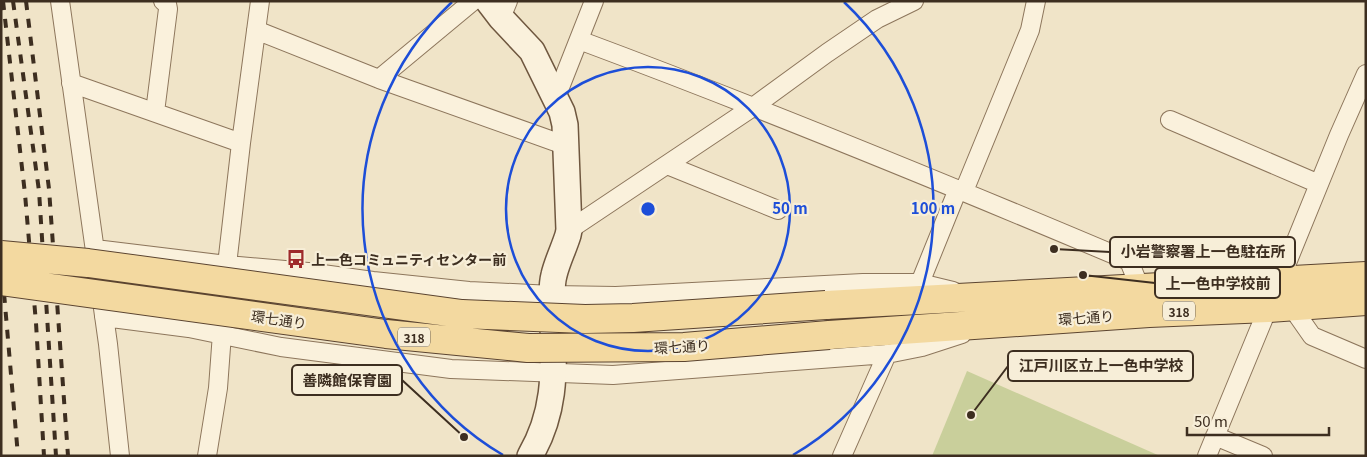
<svg xmlns="http://www.w3.org/2000/svg" width="1367" height="457" font-family="Georgia,'Noto Sans JP',serif">
	<rect width="100%" height="100%" fill="#f0e4c8"/>
	<!-- green -->
	<path fill="#c9cf9b" d="M967,371L1160,456H932Z"/>
	<g fill="none" stroke-linecap="round" stroke-linejoin="round">
		<!-- street casing -->
		<g stroke="#8d765c" stroke-width="20">
			<path id="street" d="M60,1L108,344L120,456
				M501,18L508,1
				M256,30L379,79L567,146
				M579,40C764,109 947,184 1129,261L1140,288
				M379,79L473,1
				M71,83L241,143
				M555,100L594,1
				M155,112L168,9L167,4L163,1
				M1170,120L1319,184
				M667,165L778,210
				M964,191L1030,30L1036,1
				M569,230L753,107L827,53L877,19L914,1
				M95,249L227,265L308,272L373,281L469,291L552,295L616,296L863,283H920L953,291
				M1280,280L1339,135L1366,74
				M920,283L958,189
				M1291,306L1312,336L1366,359
				M104,317L189,328L281,347L451,369L613,375L887,354L922,347L962,334
				M1215,436L1263,456
				M207,456L218,388L227,265L241,143L260,1
				M842,456L887,354
				M1207,456L1268,308"/>
		</g>
		<!-- secondary casing -->
		<g stroke="#6f573f" stroke-width="28">
			<path id="secondary" d="M488,1L501,18L532,51L562,112L565,125L569,230L568,235C564,248 557,262 554,275C550,290 553,307 553,321C554,371 556,412 530,456"/>
		</g>
		<!-- primary casing -->
		<g stroke="#5b4430" stroke-width="30">
			<path id="primary" d="M826,305L1366,276
				M829,335L1149,313L1268,308L1366,301"/>
		</g>
		<!-- street -->
		<use href="#street" stroke="#faf1dc" stroke-width="18"/>
		<!-- secondary -->
		<use href="#secondary" stroke="#faf1dc" stroke-width="25"/>
		<!-- primary -->
		<use href="#primary" stroke="#f3d9a0" stroke-width="28"/>
		<!-- rail -->
		<path stroke="#3d2e20" stroke-width="4" stroke-dasharray="9 9" stroke-linecap="butt" d="M3,1L25,194L36,323L44,456
			M13,1L39,191L56,456
			M26,1L49,189L68,456
			M1,258L18,456"/>
		<!-- primary-bridge casing -->
		<g stroke="#5b4430" stroke-width="30" stroke-linecap="butt">
			<path id="primary-bridge" d="M1,255L88,263L462,314L585,319L633,318L826,305
				M1,281L386,334L528,348L684,347L829,335"/>
		</g>
		<!-- primary-bridge -->
		<use href="#primary-bridge" stroke="#f3d9a0" stroke-width="28"/>
	</g>
	<!-- distance rings -->
	<g fill="none" stroke="#1d4ed8" stroke-width="2.5">
		<circle cx="648" cy="209" r="142"/>
		<path d="M503 455A285 285 0 0 1 452 2M844 2A285 285 0 0 1 793 455"/>
	</g>
	<!-- icons -->
	<defs>
		<g id="bus-bare" transform="scale(1.5)"><path d="M-5-6H5V4H4V6H2V4H-2V6H-4V4H-5ZM-3.5-4V0h7V-4ZM-3.5 1.2v1.5H-2V1.2ZM2 1.2v1.5H3.5V1.2Z" fill="#9e2a2b" stroke="#f7eed8" stroke-width="2.5" paint-order="stroke"/></g>
	</defs>
	<g fill-rule="evenodd">
		<use href="#bus-bare" x="296" y="259"/>
	</g>
	<g text-anchor="middle" dominant-baseline="central" stroke-width="4.5" stroke-linejoin="round" paint-order="stroke">
		<!-- shield labels -->
		<g fill="#f7eed8" stroke="#756857" stroke-width="1">
			<rect x="1163" y="301.5" width="32" height="19" rx="4"/>
			<rect x="398" y="327.5" width="32" height="19" rx="4"/>
		</g>
		<g font-size="12" font-weight="bold" fill="#3d2e20">
			<text x="1179" y="311">318</text>
			<text x="414" y="337">318</text>
		</g>
		<!-- poi labels -->
		<g font-size="14" font-weight="bold" fill="#3d2e20" stroke="#f7eed8" text-anchor="start">
			<text x="311" y="259">上一色コミュニティセンター前</text>
		</g>
		<!-- street labels -->
		<g font-size="14" fill="#3d2e20" stroke="#f7eed8">
			<text transform="translate(1086 317) rotate(-4)">環七通り</text>
			<text transform="translate(279 319) rotate(8)">環七通り</text>
			<text transform="translate(682 346) rotate(-3)">環七通り</text>
		</g>
	</g>
	<circle cx="648" cy="209" r="8" fill="#1d4ed8" stroke="#f7eed8" stroke-width="2.5"/>
	<g font-size="15" text-anchor="middle" font-weight="bold" fill="#1d4ed8" stroke="#f7eed8" stroke-width="4.5" stroke-linejoin="round" paint-order="stroke">
		<text x="790" y="214">50 m</text>
		<text x="933" y="214">100 m</text>
	</g>
	<!-- callouts -->
	<path fill="none" stroke="#3d2e20" stroke-width="2" d="M1054 249L1110 252M1083 275L1155 283M971 415L1008 366M464 437L402 380"/>
	<g fill="#3d2e20" stroke="#f7eed8" stroke-width="2">
		<circle cx="1054" cy="249" r="5"/>
		<circle cx="1083" cy="275" r="5"/>
		<circle cx="971" cy="415" r="5"/>
		<circle cx="464" cy="437" r="5"/>
	</g>
	<g fill="#f7eed8" stroke="#3d2e20" stroke-width="2">
		<rect x="1110" y="237" width="185" height="30" rx="5"/>
		<rect x="1155" y="268" width="125" height="30" rx="5"/>
		<rect x="1008" y="351" width="185" height="30" rx="5"/>
		<rect x="292" y="365" width="110" height="30" rx="5"/>
	</g>
	<g font-size="15" text-anchor="middle" font-weight="bold" fill="#3d2e20">
		<text x="1203" y="257">小岩警察署上一色駐在所</text>
		<text x="1218" y="289">上一色中学校前</text>
		<text x="1101" y="371">江戸川区立上一色中学校</text>
		<text x="347" y="386">善隣館保育園</text>
	</g>
	<!-- border -->
	<rect width="1367" height="457" fill="none" stroke="#3d2e20" stroke-width="5"/>
	<!-- scale -->
	<path d="M1187 427v8h142v-8" fill="none" stroke="#3d2e20" stroke-width="2.5"/>
	<text x="1194" y="427" font-size="15" fill="#3d2e20" stroke="#f7eed8" stroke-width="4" paint-order="stroke">50 m</text>
</svg>
